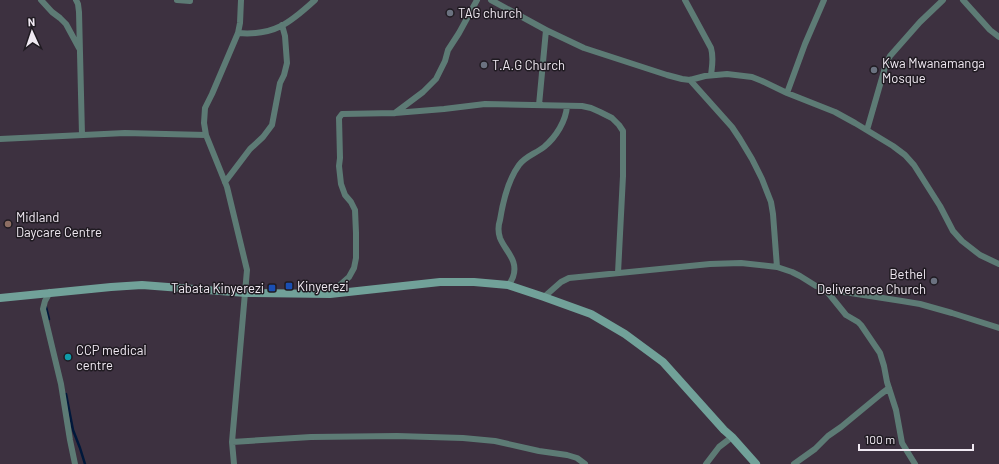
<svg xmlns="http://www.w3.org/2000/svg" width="999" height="464" font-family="Barlow,sans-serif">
	<rect width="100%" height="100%" fill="#3d3140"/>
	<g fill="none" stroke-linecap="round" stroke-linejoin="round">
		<!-- stream -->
		<path stroke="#00183b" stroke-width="2.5" d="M46,307L49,319
			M66,394L73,430L80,448L85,464"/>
		<!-- street -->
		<path stroke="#5d7b75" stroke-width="6" d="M41,0L52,12L60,18L66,24L79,48
			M76,0L78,4L79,12L82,135
			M177,0L190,1
			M491,0L546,30L584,48L667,75L682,79L690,80L705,76L727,74L752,77L762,81L787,93L835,112L855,123L893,146L905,155L914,165L940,206L953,231L962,241L980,255L999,264
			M685,0L711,48C714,58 712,66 711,75
			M963,0L990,30L999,37
			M238,33C274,36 290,23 315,0
			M690,80L732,127L740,139L752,159L762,179L771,202L773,214L777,267
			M787,93L805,44L824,0
			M539,105L546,30
			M395,113L423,92L436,79L445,61L448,50L459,33L477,0
			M867,130L886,64L890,56L920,22L943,0
			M0,139L125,133L206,135
			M225,182L250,149L263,137L272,125L280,83L284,75L287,63L285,36L282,25
			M508,285C510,283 512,280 513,277C519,260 505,251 500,238C498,232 498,226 500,220C503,201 508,180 519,165C526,156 535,154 544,147C556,137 566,121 567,106
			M825,289L846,315L858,322L861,325L880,353L884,366L887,382L896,410L902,443L915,464
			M50,292L45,301L43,309L61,384L70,440L75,464
			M330,294L349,277L354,268L356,258V233L355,210L351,202L345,195L341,184L339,166L340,158L339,118L342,114L395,113L444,109L485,104L582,106L591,108L600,112L612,118L619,125L623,131V176L618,273
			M544,297L561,282L569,278L710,264L741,263L777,267L792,272L800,276L816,286L825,289L902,301L920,304L952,313L999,328
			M232,442L311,437L397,436L463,438L495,441L539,451L567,455L577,458L585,464
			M234,464L232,442L247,270L227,187L206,135L204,123L205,108L212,94L238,33L240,23L241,0
			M706,464L719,447L732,437
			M794,464L815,449L828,436L841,427L881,394L889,388"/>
		<!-- secondary -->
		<path stroke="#71a199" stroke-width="8" d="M0,298L111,287L142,285L246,293L330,294L440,282H474L508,285L544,297L591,314L625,334L663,362L724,430L732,437L756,464"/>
	</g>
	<!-- markers -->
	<g fill="#6b7280" stroke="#201b22" stroke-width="1.5">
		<circle cx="450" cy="13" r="4"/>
		<circle cx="484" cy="65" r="4"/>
		<circle cx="874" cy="70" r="4"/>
		<circle cx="934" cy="281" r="4"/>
	</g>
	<circle fill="#8d6e63" stroke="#201b22" stroke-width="1.5" cx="8" cy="224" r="4"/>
	<g fill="#1a4fb4" stroke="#201b22" stroke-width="1.5">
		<rect x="285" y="282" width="8" height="8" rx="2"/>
		<rect x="268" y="284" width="8" height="8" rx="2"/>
	</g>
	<circle fill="#0f9aa8" stroke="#201b22" stroke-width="1.5" cx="68" cy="357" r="4"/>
	<g text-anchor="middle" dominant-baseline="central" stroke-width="3" stroke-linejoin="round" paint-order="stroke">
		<!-- poi labels -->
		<g font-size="13" fill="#f0e9f2" stroke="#201b22" text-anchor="start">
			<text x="458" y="13">TAG church</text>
			<text x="882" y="63">Kwa Mwanamanga<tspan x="882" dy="15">Mosque</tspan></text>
			<text x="492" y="65">T.A.G Church</text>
			<text x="16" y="217">Midland<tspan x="16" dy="15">Daycare Centre</tspan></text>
			<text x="926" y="274" text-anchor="end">Bethel<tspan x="926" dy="15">Deliverance Church</tspan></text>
			<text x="297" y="286">Kinyerezi</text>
			<text x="264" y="288" text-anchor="end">Tabata Kinyerezi</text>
			<text x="76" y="350">CCP medical<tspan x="76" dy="15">centre</tspan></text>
		</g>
	</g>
	<!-- north arrow -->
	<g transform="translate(32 32) rotate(357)" stroke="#201b22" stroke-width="3" paint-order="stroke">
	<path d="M0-3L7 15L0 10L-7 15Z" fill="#f0e9f2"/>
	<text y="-6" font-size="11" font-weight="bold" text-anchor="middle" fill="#f0e9f2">N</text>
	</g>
	<!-- scale -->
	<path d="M859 444v6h114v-6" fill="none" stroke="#f0e9f2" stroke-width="2"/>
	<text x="865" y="444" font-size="12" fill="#f0e9f2" stroke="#201b22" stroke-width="3" paint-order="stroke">100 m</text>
</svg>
